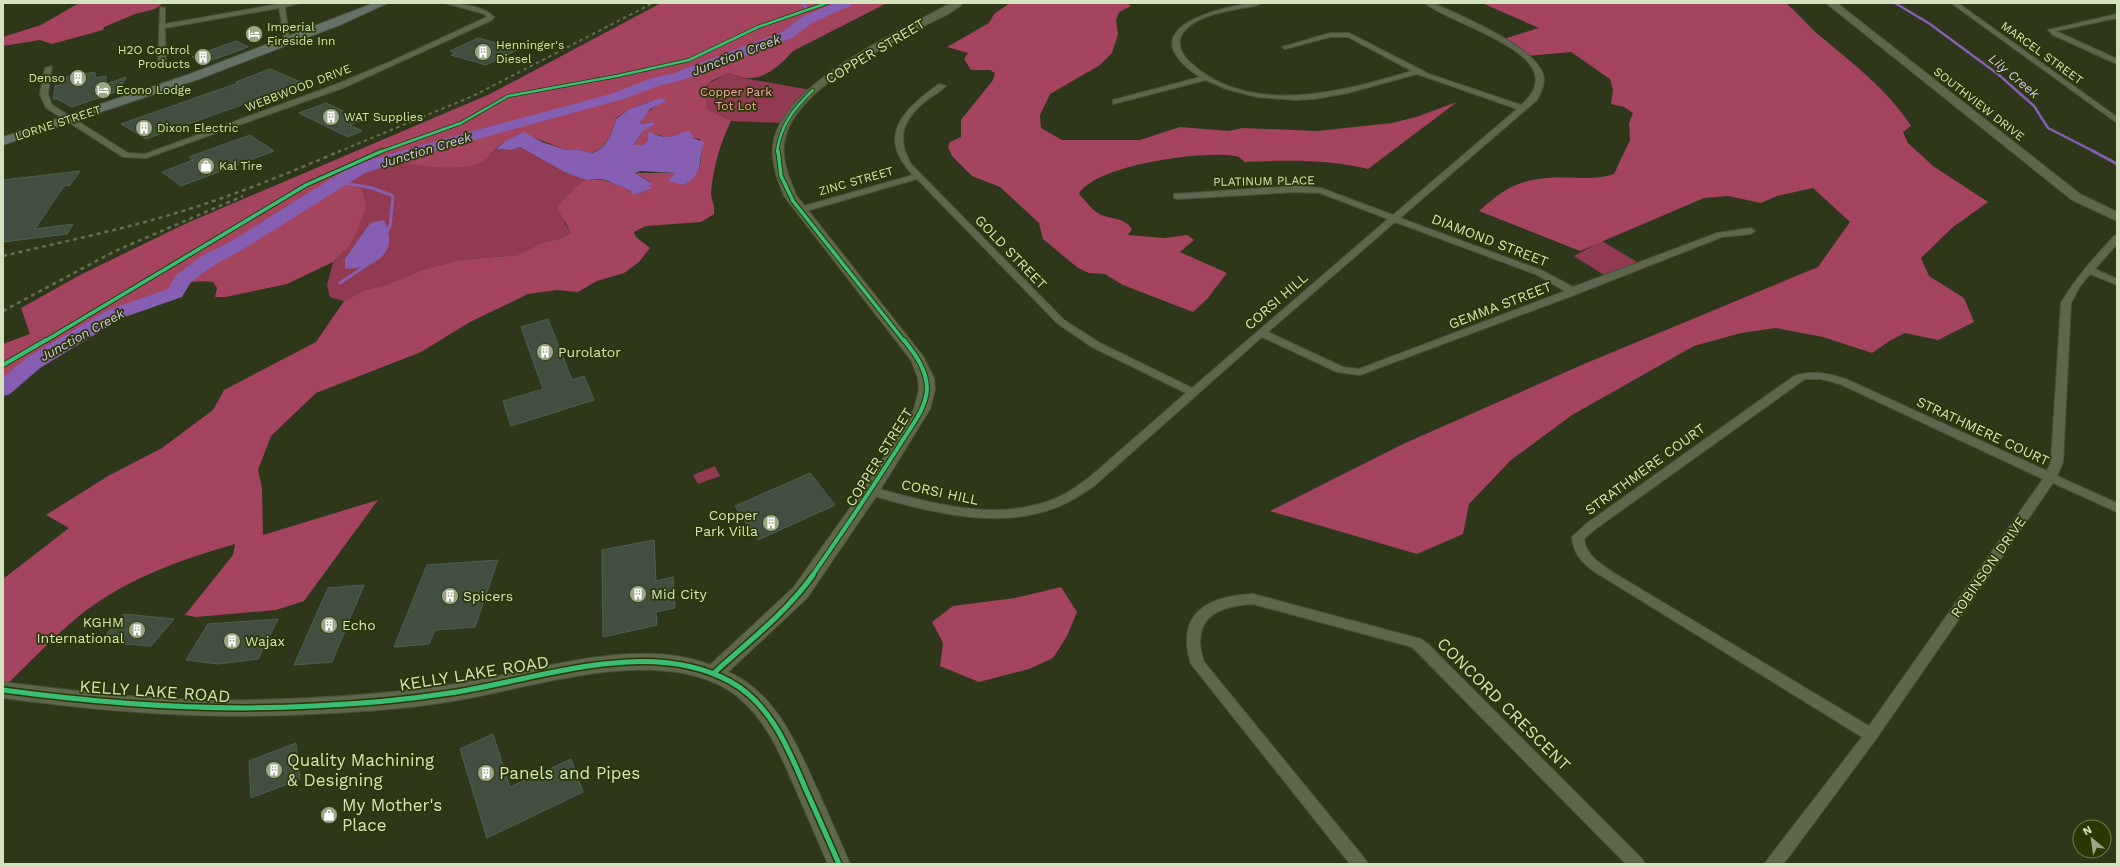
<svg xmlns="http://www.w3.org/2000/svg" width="2120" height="867" font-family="'Work Sans',sans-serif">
	<rect width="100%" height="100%" fill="#2f371b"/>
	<!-- green -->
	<path fill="#923a52" d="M730,73L738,77L811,90L784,123L731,121L707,109L705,90L709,83Z
		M520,147L566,173L586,180L571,192L564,222L571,233L562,238L541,243L518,255L458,260L422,270L386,285L364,290L344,301L330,297L327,285L333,262L349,247L339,182L349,174L381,162L412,164L487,157L496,149L512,150Z
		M1602,241L1642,265L1609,278L1574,256Z
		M715,466L720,476L698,484L693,475Z"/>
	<!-- forest -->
	<path fill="#a4445e" d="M79,3H163L155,9L135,14L104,27L103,30L52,44L40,40L3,46V37L41,25Z
		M661,3H887L793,51C776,70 756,87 730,73C703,84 705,81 707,109L731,121C720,143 713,169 711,193C711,201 715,203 714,214L701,222L646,226L634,232L636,237L650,248L639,262L624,273L597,281L578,292L557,290L528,294L470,322L421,352L316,393L271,436L258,470L262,488L263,535L378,500L304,601L276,610L196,617L185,615L233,555L235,544C187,558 140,574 98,602C66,623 32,661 3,688V579L69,528L46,515L108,476L162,448L213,410L224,390L316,342L344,301L364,290L386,285L422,270L458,260L518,255L541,243L562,238L571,233L557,207C563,201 579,182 587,180C604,177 621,186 636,194L651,189L648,187L651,182L635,173H675L671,178L684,185C702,175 703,158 700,139L693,138L684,131C674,139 664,138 653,133L648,137V141L642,145H634L642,132L654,124L653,122L639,124C645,111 654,107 666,101L654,100L629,109L616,118C612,134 607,148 591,153L575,149L566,150L522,133C516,137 507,139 501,144C493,150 485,163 475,165C426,176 383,145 339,182L362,189L366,207L357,231L349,247L333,262L287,284L226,297H215L217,288L213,282C200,280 182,281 174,292L114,314L32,363L3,389V344L30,334L21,308L82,274L187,223L490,94Z
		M1010,3H1127L1131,6L1119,12L1116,20L1118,34L1112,53L1100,65L1050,94L1040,115L1041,128L1062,140H1140L1180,127L1229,131L1242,128L1317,131L1392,123L1416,117L1457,102L1368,169C1328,159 1286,160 1245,162C1242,160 1239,156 1235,156C1204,150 1094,165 1079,194C1085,200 1091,209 1098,213C1109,220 1123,216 1132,229L1128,235L1165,238L1187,235L1194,240L1180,252L1227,273L1207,299L1193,312L1123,285L1105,274L1089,273L1078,268L1043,239L1039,223L1000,187L972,176L952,156L948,147L950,142L961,137V120L993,80L995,73L990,70H971L964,59L968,53L947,47L989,23L994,14Z
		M1482,3H1786C1798,13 1807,25 1819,35C1852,63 1888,90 1911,126L1903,132L1908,143L1933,166L1988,202L1953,227L1921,258L1929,276L1964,298L1974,322L1938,340L1905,333L1891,340L1872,353L1823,337L1776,328L1741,333L1694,346L1572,415L1511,460L1469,504L1463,534L1417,554L1270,511L1403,444L1584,364L1818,267L1850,222L1813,188L1777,196L1761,203L1728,196L1704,198L1580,251L1479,211C1502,191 1515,181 1546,178C1569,175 1591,182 1614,174L1630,140L1629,123L1633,113L1624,107L1611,104L1613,90L1610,79L1571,52L1527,56L1500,40L1539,28Z
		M1061,587L1077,612L1067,636L1053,658L1029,669L979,682L940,666L943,643L932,622L953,606L1015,598Z"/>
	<!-- water -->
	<path fill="#865eb2" d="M660,98L667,101L650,109L639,124L653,122L655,124L642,132L634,145H642L648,141V133L651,132C661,139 674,138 684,131H690L693,138L704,142C697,160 706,173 684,185L668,181L675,173L640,171L635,173L653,184L648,186L651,187V189L633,195L631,191L608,181L600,179L586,180L566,173L520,147L512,150L496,149L505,141L524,132L542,142L566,150L575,149L592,153C607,148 612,134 616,119L629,109Z
		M384,220C400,253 376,268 345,269V259L370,223Z"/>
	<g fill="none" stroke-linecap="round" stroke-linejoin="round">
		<!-- stream-far1 -->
		<path stroke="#865eb2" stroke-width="2.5" d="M801,3L806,7
			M1895,3L1930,24L1999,75L2034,106L2048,128L2095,152
			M811,14L813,17"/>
		<!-- stream -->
		<path stroke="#865eb2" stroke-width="3" d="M2093,151L2117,164
			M339,182L372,188L391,195L393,197L390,226L386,233
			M340,283L371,262"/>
		<!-- river -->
		<path fill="#865eb2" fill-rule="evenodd" d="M834,3H852L850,6L812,23L792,38L683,80L658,86L624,99L430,152L365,173L242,250L216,264L191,282L182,297L122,318L40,368L10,394L3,396V378L26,358L108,310L168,289L176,275L202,256L230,242L353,165L418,146L614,93L649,79L674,73L782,32L802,17Z"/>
	</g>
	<!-- building -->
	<path fill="#424f40" stroke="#4b6251" d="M478,38L519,49L486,65L451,55L456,53L450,51Z
		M236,41L248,47L204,63L192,57Z
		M270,69L303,83L146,139L121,124L238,83L236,82Z
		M95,72V78L106,76V84L126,77L119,91L72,107L57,99H53L55,86L61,85V78Z
		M326,103L362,120L350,125L362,131L348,137L299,113Z
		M250,135L274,151L181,186L162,172L193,160L189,157Z
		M80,171L70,185L64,186L35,229L73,224L67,234L3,242V180Z
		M548,319L572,380L584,376L594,400L511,426L503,401L543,389L521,327Z
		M810,473L835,505L758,540L735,506Z
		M654,540L656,581L673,577L675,608L656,612L657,625L603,637L602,550Z
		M498,560L475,627L435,630L429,644L394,647L427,565Z
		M364,585L332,662L294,665L328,588Z
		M124,614L174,619L151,646L100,642Z
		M278,619L258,659L218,664L186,660L208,624Z
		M493,734L510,787L571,759L583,792L487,838L460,749Z
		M296,743L300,779L251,798L249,761Z"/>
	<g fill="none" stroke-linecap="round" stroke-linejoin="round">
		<!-- street casing -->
		<g stroke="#49513b" stroke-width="2">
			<path id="street" d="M278,3H300L285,7L290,44L285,43L279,8L165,28L166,64L162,66L158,64L160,7L165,8V24L278,4Z
				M445,3C459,3 484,6 494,17L492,20L343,88L146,158L123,157L46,108L40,94L45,68L52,66L48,94L52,105L128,153L145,154L337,84L394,60L487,17L484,14Z
				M1249,3H1262C1257,7 1248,7 1242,8C1223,12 1194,16 1182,34C1176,45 1183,56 1191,63C1251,118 1344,91 1412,71L1348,37H1330L1285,49L1282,47L1330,33H1349L1429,74L1521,105C1579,55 1449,25 1425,3H1433C1459,15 1534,46 1543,74C1546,83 1541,92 1537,100L1400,218L1541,270L1573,287L1717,233L1751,228L1755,231L1751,234L1722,237L1577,294L1360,375L1337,372L1262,337L1094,486C1086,491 1077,498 1068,502C1006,534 930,512 867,494L865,491L867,488L871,487C932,503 998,524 1059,497C1080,487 1098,470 1115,455C1139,434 1162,414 1186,393L1092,347L1058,324L917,179L803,212H797V208L913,175C875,136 904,109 939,84L946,86C941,91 934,95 928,99C904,118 895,136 911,164L1064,320L1100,343L1192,388L1388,219L1320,193L1296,192L1177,199L1174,198V194L1296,186L1321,188L1393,215L1517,109L1417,74L1348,93L1314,99L1296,100L1257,97L1226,89L1206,80L1113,104V100L1200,77C1131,31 1207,11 1249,3ZM1395,222L1535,274L1565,291L1359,369L1343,367L1268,332Z
				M1951,3H1958L2117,117V123Z
				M2117,14V18L2056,31L2117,59V64L2053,35L2048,30Z
				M2117,235V244L2095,269L2117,279V285L2090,274L2080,286L2071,303L2063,462L2057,476L2117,503V512L2053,483L1876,739L1788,858L1783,864H1764L1862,737L1595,572C1582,563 1573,553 1572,537L1586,524L1794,376C1813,370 1829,373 1848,380L2047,471L2051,462L2061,303C2076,277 2094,258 2114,236ZM1805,379H1821L1840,384L2043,479L1869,726L1614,573C1601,564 1586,556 1584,539L1594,530Z
				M1253,594L1421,639L1428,644L1642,859L1645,864H1626L1412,647L1253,604C1215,606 1190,620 1204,662L1365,859L1368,864H1350L1191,664C1175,613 1208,596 1253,594Z"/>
		</g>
		<!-- secondary casing -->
		<g stroke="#49513b" stroke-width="2">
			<path id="secondary" d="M951,3H963C954,13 935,20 924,26C880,51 790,90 784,145C782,163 790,179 796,195L923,356L934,378L935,390L930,409L877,495L807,598L728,672C777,693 797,746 818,791C829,816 840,840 850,864H828C818,841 808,818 798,795C781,755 764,711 725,688C651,646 532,688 453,701C407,709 359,712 313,714C208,720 106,712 3,698V682C68,690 133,698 199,700C251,701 304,699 357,695C399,692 442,687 484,679C550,666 646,638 710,665L793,588L865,487L914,409L919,390L918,378L911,360L784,196C778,180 771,164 773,146C778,85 902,30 951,3Z
				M1826,3H1837L2080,194L2117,212V221L2072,200Z"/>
		</g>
		<!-- primary casing -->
		<g stroke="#49513b" stroke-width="2">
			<path id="primary" d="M374,3H388L340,25L199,79L3,145V137L190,74Z"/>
		</g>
		<!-- street -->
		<use href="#street" fill="#5f664e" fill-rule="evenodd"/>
		<!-- secondary -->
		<use href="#secondary" fill="#5f664e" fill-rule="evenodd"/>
		<!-- primary -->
		<use href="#primary" fill="#657367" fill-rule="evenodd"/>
		<!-- rail-far1 -->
		<path stroke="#666d56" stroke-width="2" stroke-dasharray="3.5 3.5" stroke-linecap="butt" d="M338,152L473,96L653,3"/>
		<!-- rail -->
		<path stroke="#666d56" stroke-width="2.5" stroke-dasharray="4 4" stroke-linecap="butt" d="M3,256C49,245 96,235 141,223C210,205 275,179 340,151
			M3,311L115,251L243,196"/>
		<!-- cycleway-far3 casing -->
		<g stroke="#2a3803" stroke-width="4">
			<path id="cycleway-far3" d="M380,152L461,123L508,96L617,76L689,60L758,27L827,3
				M777,152C780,126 794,108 813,90"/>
		</g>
		<!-- cycleway-far2 casing -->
		<g stroke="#2a3803" stroke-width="5.5">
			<path id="cycleway-far2" d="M778,151L781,176L793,201L904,341
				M45,341L306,185L382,151"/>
		</g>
		<!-- cycleway-far1 casing -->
		<g stroke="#2a3803" stroke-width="6">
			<path id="cycleway-far1" d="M3,365L46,340
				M812,576C842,533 871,490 899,446C909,429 926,410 927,389C927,370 915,354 904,340"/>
		</g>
		<!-- cycleway casing -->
		<g stroke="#2a3803" stroke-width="8">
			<path id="cycleway" d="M714,673C748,642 786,613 813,575
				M3,690C106,704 208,712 313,706C359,704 405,700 450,693C538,680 648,636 731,682C771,704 789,750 806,790C817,814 828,839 839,864"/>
		</g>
		<!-- cycleway-far3 -->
		<use href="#cycleway-far3" stroke="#3abd76" stroke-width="2.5"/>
		<!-- cycleway-far2 -->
		<use href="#cycleway-far2" stroke="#3abd76" stroke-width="3.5"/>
		<!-- cycleway-far1 -->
		<use href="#cycleway-far1" stroke="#3abd76" stroke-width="4"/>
		<!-- cycleway -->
		<use href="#cycleway" stroke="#3abd76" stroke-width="5"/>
	</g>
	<!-- icons -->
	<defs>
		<g id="hotel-disc" transform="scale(0.9)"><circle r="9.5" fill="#9ba686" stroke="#2a3803"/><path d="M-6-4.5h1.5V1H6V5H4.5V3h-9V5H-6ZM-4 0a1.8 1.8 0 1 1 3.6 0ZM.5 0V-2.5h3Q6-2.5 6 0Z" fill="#fff"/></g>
		<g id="building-disc" transform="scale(0.9)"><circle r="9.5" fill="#9ba686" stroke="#2a3803"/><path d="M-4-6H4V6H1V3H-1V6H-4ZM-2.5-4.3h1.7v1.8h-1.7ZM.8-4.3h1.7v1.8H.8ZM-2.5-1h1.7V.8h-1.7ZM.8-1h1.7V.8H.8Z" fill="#fff"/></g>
		<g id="shop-disc" transform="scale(0.9)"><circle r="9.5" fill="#9ba686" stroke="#2a3803"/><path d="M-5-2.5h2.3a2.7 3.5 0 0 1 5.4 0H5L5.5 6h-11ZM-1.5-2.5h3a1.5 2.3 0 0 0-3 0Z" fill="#fff"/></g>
	</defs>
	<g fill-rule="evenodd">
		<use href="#hotel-disc" x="254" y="34"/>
		<use href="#building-disc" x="483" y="52"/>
		<use href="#building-disc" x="203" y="57"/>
		<use href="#building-disc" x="78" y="78"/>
		<use href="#hotel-disc" x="103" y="90"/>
		<use href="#building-disc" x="331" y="117"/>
		<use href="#building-disc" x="144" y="128"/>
		<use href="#shop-disc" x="206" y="166"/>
		<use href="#building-disc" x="545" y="352"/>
		<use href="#building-disc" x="771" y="523"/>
		<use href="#building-disc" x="638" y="594"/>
		<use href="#building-disc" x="450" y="596"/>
		<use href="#building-disc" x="329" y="625"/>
		<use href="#building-disc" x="137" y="630"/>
		<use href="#building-disc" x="232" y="641"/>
		<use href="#building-disc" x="274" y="770"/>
		<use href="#building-disc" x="486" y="773"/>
		<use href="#shop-disc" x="329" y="815"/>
	</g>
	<g text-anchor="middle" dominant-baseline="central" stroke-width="3.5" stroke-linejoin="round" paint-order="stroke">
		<!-- far-poi labels -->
		<g font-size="12" fill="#d5e2c0" stroke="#2a3803" text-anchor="start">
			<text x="267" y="27">Imperial<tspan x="267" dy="14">Fireside Inn</tspan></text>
			<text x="496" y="45">Henninger's<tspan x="496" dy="14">Diesel</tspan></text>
			<text x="190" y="50" text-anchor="end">H2O Control<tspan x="190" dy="14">Products</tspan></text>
			<text x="65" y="78" text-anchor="end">Denso</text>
			<text x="116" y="90">Econo Lodge</text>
			<text x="344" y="117">WAT Supplies</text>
			<text x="157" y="128">Dixon Electric</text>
			<text x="219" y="166">Kal Tire</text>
		</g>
		<!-- far-street labels -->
		<g font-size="12" fill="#d5e2c0" stroke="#2a3803">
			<text transform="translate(2042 53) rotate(36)">MARCEL STREET</text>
			<text transform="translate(298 88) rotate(-21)">WEBBWOOD DRIVE</text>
			<text transform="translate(1979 104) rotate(38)">SOUTHVIEW DRIVE</text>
			<text transform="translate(58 123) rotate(-18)">LORNE STREET</text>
			<text transform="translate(856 181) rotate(-16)">ZINC STREET</text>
			<text transform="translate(1264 181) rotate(-1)">PLATINUM PLACE</text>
		</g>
		<!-- far-park labels -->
		<g font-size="12" fill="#f9a2b6" stroke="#2a3803">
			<text x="736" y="92">Copper Park<tspan x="736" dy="14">Tot Lot</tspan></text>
		</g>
		<!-- far-water labels -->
		<g font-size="13" font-style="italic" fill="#dac5f6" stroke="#2a3803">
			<text transform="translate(736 55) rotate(-21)">Junction Creek</text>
			<text transform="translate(2014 76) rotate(40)">Lily Creek</text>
			<text transform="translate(426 150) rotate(-17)">Junction Creek</text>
			<text transform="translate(82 335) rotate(-29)">Junction Creek</text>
		</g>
		<!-- street labels -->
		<g font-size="14" fill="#d5e2c0" stroke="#2a3803">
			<text transform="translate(875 51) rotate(-31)">COPPER STREET</text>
			<text transform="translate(1490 240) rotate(21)">DIAMOND STREET</text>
			<text transform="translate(1011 252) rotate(46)">GOLD STREET</text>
			<text transform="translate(1276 301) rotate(-41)">CORSI HILL</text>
			<text transform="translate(1500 305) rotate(-21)">GEMMA STREET</text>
			<text transform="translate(1983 431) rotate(25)">STRATHMERE COURT</text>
			<text transform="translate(879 457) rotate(-58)">COPPER STREET</text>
			<text transform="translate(1645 469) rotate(-36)">STRATHMERE COURT</text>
			<text transform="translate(940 492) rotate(12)">CORSI HILL</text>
			<text transform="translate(1988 567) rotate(-55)">ROBINSON DRIVE</text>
		</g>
		<!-- poi labels -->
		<g font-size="14" fill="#d5e2c0" stroke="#2a3803" text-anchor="start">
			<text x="558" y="352">Purolator</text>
			<text x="758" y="515" text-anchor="end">Copper<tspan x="758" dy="16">Park Villa</tspan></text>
			<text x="651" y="594">Mid City</text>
			<text x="463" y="596">Spicers</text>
			<text x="124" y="622" text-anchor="end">KGHM<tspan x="124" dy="16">International</tspan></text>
			<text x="342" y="625">Echo</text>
			<text x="245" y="641">Wajax</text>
		</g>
		<!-- near-street labels -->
		<g font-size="17" fill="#d5e2c0" stroke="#2a3803">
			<text transform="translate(474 673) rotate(-9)">KELLY LAKE ROAD</text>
			<text transform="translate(155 691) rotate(4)">KELLY LAKE ROAD</text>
			<text transform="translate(1504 704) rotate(45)">CONCORD CRESCENT</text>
		</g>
		<!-- near-poi labels -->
		<g font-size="17" fill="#d5e2c0" stroke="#2a3803" text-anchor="start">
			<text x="287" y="760">Quality Machining<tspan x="287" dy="20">&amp; Designing</tspan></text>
			<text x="499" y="773">Panels and Pipes</text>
			<text x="342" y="805">My Mother's<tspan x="342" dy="20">Place</tspan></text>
		</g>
	</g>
	<!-- border -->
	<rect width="2120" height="867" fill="none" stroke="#d5e2c0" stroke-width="8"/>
	<!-- north arrow -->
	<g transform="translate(2092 839) rotate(331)"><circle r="19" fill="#2a3803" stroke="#6e7c4f"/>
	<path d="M0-3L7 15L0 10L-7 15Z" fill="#9ba686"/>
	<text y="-6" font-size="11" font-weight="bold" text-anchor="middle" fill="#d5e2c0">N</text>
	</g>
</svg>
